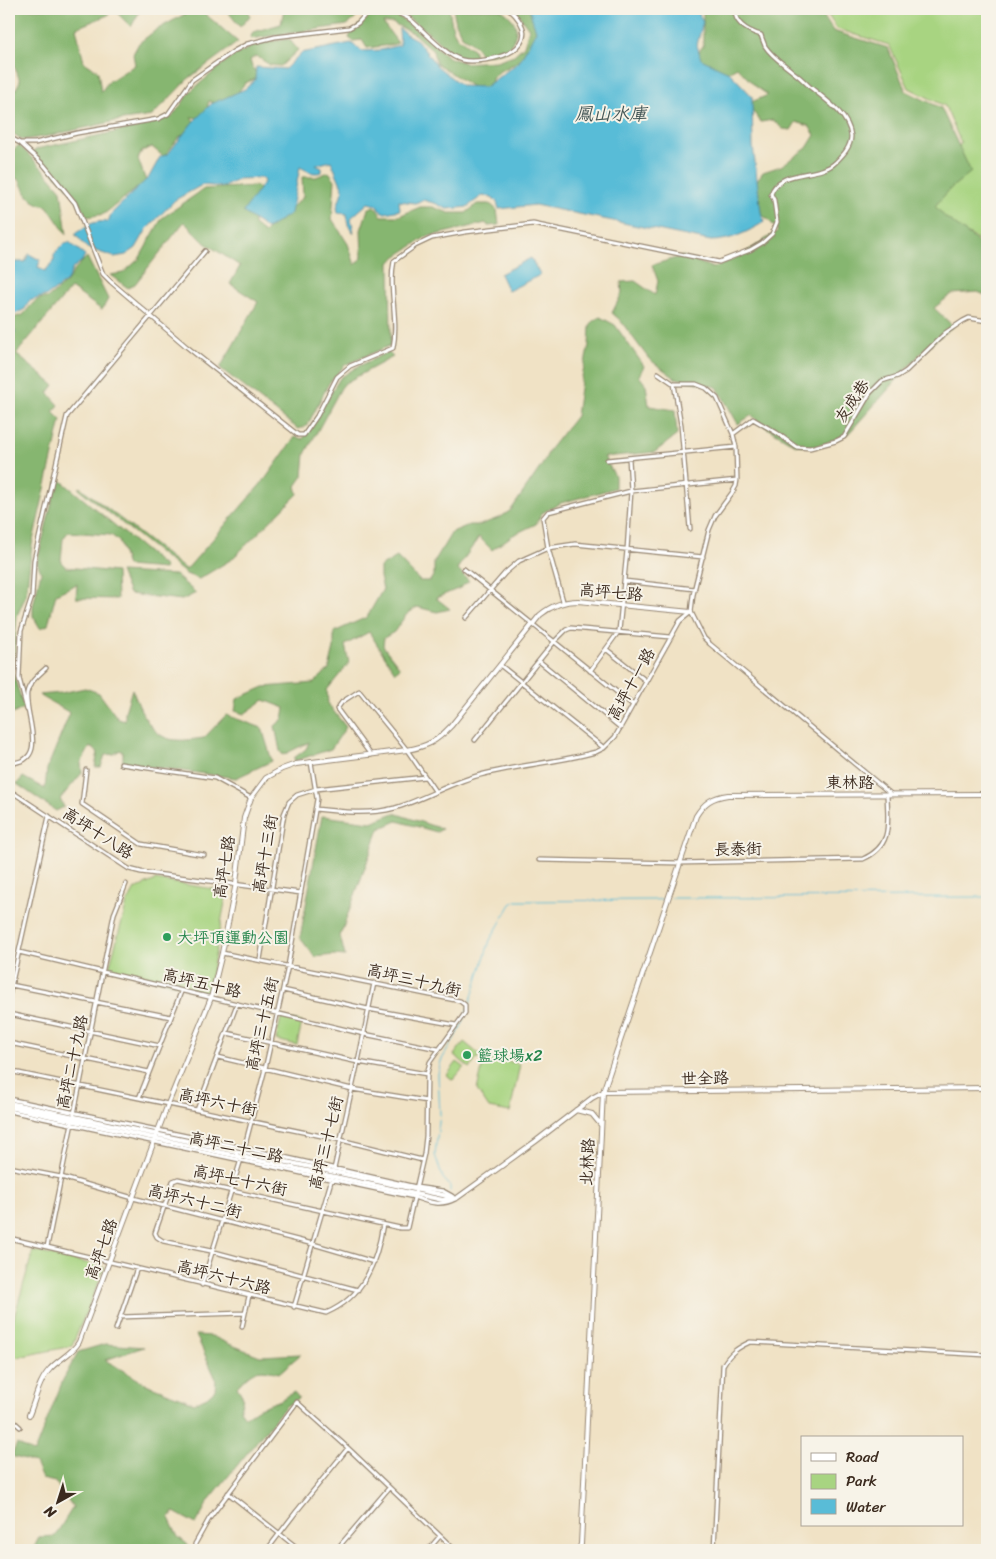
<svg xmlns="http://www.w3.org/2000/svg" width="996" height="1559" font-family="Sriracha,'LXGW WenKai TC',sans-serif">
	<rect width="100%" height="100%" fill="#f7f3e8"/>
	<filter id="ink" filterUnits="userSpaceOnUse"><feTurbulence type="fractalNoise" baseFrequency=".02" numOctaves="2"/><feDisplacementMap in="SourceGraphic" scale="10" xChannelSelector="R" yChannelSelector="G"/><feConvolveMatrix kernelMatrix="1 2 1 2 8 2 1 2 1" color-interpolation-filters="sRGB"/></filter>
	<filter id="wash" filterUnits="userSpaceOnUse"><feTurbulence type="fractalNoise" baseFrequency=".0096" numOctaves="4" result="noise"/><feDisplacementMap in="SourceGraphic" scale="20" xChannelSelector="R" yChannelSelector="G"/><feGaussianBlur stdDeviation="1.12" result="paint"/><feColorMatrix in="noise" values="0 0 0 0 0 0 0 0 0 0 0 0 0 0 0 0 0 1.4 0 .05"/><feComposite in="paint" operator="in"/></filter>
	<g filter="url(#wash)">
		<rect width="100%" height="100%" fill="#f0e2c5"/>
		<!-- green -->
		<path fill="#a8d481" stroke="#727f50" d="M824,9H987V241L984,243L956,227L932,220L930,194L961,143L945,106L909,88L889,45L837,29Z
			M156,880L227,891L208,993L109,968L127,903L135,889Z
			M281,1018L302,1022L297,1045L276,1040Z
			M464,1042L480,1055L470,1068L454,1055Z
			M485,1056L520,1064L510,1112L489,1108L477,1090Z
			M457,1062L464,1067L453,1080L447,1075Z
			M33,1251L105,1267L72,1346L9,1359V1335Z"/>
		<!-- forest -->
		<path fill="#86b66f" stroke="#607046" d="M9,9H113L108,15L76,28L84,62L98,71L101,92L108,82L135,65L133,54L139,43L156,30L194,9H206L204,13L238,42L188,79L152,116L116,121L48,136L23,140L9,131V95L15,91L20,81L9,52Z
			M119,9H141L131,27L118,14Z
			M230,9H248L250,16L240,27L229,13Z
			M284,9H365L354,20L347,25L250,39L253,32L281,24Z
			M378,9L399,17L416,29L448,57L465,63L496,61L514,55L524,46L529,29L517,12L512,9H529L538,24L533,44L516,63L500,71L493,77L489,89L477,90L436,63L433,51L414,34L393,23H383L398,43L391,45L367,48L362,40L353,41L349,38L352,31Z
			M396,9H449L453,30L457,37L474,50L475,59L461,58L445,48L429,33Z
			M453,9H500C521,22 520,35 505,52L481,56L477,48L470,41L462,36L456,23Z
			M703,9H819L833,31L888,48L906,91L941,108L971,172L951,188L935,206L945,217L985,247L987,244V296L978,292L952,294L934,308L953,326L922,352L849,433L818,446L796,445L759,423L752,415L738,424L717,387L675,378L649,359L620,320L612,313L622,293L621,282L635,281L655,295L658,281L652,265L683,256L713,268L740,256L778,231L768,219L755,211L744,198L763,172L781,166L807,148L815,135L809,126L796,122L791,130L783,129L773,120L761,122L747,104L768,95L755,86L737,67L728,72L703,62L696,55L703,46Z
			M289,39L298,50L281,66L270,65L256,56L250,60L252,67L260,77L245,83L226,108L209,101L204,119L191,117L199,128L179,137L164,157L152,147L142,151L138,159L146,181L104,214L87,217L76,196L33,152L36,149L134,128L172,117L191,91L230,58L259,43Z
			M19,145L43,169L61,190L67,235L47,206C31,204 25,193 19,179L9,178V152H11Z
			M329,172L335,180L332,219L348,244L355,265L362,257L361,230L368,209L374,206L382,216H399L420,207H433L449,213H466L477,204H490L497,210L499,225L488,226L486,223L426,237L395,257L390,263L391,345L345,365L329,383L307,426L298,429L220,368L258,302L230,284L240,266L205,243L184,222L135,284L128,288L110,275L123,273L139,259L162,218L204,189L256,186L264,193L252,208L254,225L264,233L303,197L302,177H316Z
			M87,257L108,299L102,310L71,288L16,354L54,385L48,393L59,405L53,412L61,420L32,545L26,595L17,616L13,664H9V372L11,367L9,366V336L14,327L9,321L12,318L23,315C31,306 35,297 48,298L67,282L75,269Z
			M600,317L615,325L644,366L639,376L646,385L649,406L675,410L677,435L655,452L604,457L615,476V488L561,503L542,513L536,524L513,535L492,550L479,537L457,569L469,581L460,588L436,598L450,609L437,612L417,607L406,615L394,632L384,638L383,646L400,668L395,672L369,632L345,645L349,663L327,690L328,704L346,727L331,749L295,761L294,758L306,749L309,742L283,755L280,751L275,726L283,719L285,708L264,700L244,714L235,711L237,699L264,687L314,683L329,669L334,648V632L367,617L383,589L380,577V567L397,557L420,581H430L434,574V562L452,532L469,525H480L501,517L511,510L542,465L550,449L576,416L581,381L589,345L590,326L593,321Z
			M388,352L393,357L345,383L341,388L305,454L303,476L296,486L298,494L232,559L199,579L186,574L79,489L80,487L186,570L266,478L295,437L303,439L340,378L355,368Z
			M58,478L165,567L164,569L127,566L119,541L111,535L68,532L63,539L61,560L65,567L116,572L117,599L76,598L77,584L56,594L48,625L40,628L33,616V606L41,572L37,562Z
			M120,572L175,575L196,593L182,600L129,594Z
			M9,671L13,673L24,708L9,716Z
			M85,688L99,693L118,719L125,721V712L132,689C140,709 151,739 176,740C185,741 195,739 204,738L226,715L262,728L272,761L236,778L123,763V752L120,750L114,754L105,755L101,767H95L98,752L90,747L81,763L82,773L60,799L64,807L56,811L17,784L23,777L45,789L47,769L70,713L39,695L61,693Z
			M394,813L442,829L437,832L397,821L379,829L340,936L345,956L334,955L315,957L300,938L322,816L371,822Z
			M196,1335L212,1336L229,1344L260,1356L301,1354L279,1373C256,1367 253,1370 237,1387L243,1397L240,1410L245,1417L259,1408L281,1400L294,1392L299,1398L286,1406L279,1414L209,1500L196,1524L174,1512L169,1518L178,1537L187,1544L190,1550H33L39,1537L55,1536L73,1507L55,1482L42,1479L35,1463L11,1456L17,1444L34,1453L63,1380L78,1352L105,1344L144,1347L105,1360L146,1384L194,1403L207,1397L215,1390L216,1379Z"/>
		<!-- water -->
		<path fill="#59bcd7" stroke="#4a737a" d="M529,9H697L703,22L697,45L701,59L729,72L752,96L753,146L761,212L764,222C748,232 730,241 711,241L535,205L499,209L497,202L492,197L482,196L467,207L459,208L447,209L437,204L423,200L415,203L399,201L400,210L385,213L379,210L377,205L368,203L351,218L354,233L348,225L347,214L338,213L337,207L343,189L331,161L316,165L322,168V172C313,175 308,171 300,167L291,213L267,229L243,212L264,182L262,178L239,179L224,187L202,185L175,200L147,229L136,248L126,255L114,257L87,248L75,234C86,226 93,220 108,222L111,214L149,177L160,157L168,154L192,123L211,104L245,89L255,80L256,67L285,69L301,53L351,43L362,51L381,50L400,45L399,28L406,34L417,40L437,66L462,86L485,87L519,62L536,31Z
			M69,242L85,255L82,261L73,268L67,281L48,295L29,301L25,309L13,315L14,323L9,324L16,332L9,335V271L15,262H25L29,254L40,260L38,268L45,271L54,261V254L65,243Z
			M531,258L540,275L508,291L500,274Z"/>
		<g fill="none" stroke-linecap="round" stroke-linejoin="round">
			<!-- stream -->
			<path stroke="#59bcd7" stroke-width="1" d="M671,898L987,897
				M450,1191V1186L443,1178L435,1155L440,1114L438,1074L441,1061L462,1025L471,1000L490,940L511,904L516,901L653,900L667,899"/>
		</g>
	</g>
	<g filter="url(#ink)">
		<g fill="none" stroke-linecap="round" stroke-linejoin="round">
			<!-- minor casing -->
			<g stroke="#968672" stroke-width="5.5">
				<path id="minor" d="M386,9C395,13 403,14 411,20C424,31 446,56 462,60C469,62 478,61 485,60C517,55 540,37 509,9
					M9,137L20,143H35L77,133L158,119L168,114L192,80L234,51L247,44L275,37L349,28L358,23L370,9
					M20,143L44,165L75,203L103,274L111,282L187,347L298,435H304L317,416L337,377L350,366L393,348C399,319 388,288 394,261L415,246L432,238L465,232L533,224L719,262L750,250L762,243L772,234L777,222L774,200L771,194C779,168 819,179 836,162C843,155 851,147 851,136C849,115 825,99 810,87C805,82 799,76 793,72C784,64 772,57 765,46C764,43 762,39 761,35C748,31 734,24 735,9
					M658,373L674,384
					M674,384L681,425L690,529
					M733,434L753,419L777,433L796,447L810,448L836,441L844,437L870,393L882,381L898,376L906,371L945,333L963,321L969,318L987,321
					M607,460L736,447
					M464,569L633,705
					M624,581L695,589
					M563,601L548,548L543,518L548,512L631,491L737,480
					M691,612L704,638L710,644L891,794
					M466,618L505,573L519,561L548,548L575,544L703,557
					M606,649L646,681
					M539,661L621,728
					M500,665L604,748
					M590,671L619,631L627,550L631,491L629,458
					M27,710L19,678L21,631L32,597L34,560L67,416L205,251
					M475,740L554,642L566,630L571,628L671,637
					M371,755L337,709L342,702L359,691L407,750L435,791
					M9,763C51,763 24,716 27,693C29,682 39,675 46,668
					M121,764L215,778L251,798
					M86,770L82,804L141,844L204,855
					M9,790L129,869L141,872L301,893
					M315,809C342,812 369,815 395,808C425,799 453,781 484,774C521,765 559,762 596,752L604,748L615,737L680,621L691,612L693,595L709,530L715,516L732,493L736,486L737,480L736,447L733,434L717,398L706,388L696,384H674
					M539,860L679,863L863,859C893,846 888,823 887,795
					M19,952L364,1034L438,1049
					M222,953L460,1001L465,1005V1013L430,1062L427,1074L426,1136L424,1154L407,1228H400L178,1179L173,1181L155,1233L157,1237L163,1241L211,1251L358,1290
					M260,960L284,814L289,802L297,795L316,789L425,777
					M11,985L171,1017
					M283,990L368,1009L456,1025
					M9,996L49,816
					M9,1014L160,1046
					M227,1033L358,1062L427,1074
					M9,1043L149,1072
					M218,1057L352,1089L427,1101
					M9,1071L341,1140L422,1160
					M139,1098L181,992
					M9,1099L244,1148L416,1187L443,1191L452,1196
					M197,1110L237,1004
					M9,1111L414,1197C428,1202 440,1207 455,1199
					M74,1114L114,914L126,884
					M9,1167L61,1177L133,1198L313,1244L374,1262
					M334,1169L358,1062L374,983
					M9,1238L326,1313C364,1297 377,1262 383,1224
					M47,1247L72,1123
					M202,1285L243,1153L265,1069L288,966L317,799L311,762
					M294,1307L332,1178
					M120,1317L245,1313
					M242,1327L249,1296
					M116,1329L137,1268
					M9,1417L20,1427
					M228,1493L300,1550
					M195,1550V1544L209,1519L297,1402L348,1448L455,1550
					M267,1550L296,1512L348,1448
					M336,1550L389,1488
					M428,1550L440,1536
					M714,1550L723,1365C730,1353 737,1348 750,1342L987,1355"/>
			</g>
			<!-- tertiary casing -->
			<g stroke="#968672" stroke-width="6">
				<path id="tertiary" d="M9,1103L452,1197
					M9,1107L443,1200L457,1198L536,1141L592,1098L603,1092L987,1088
					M576,1110L592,1114L601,1125
					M29,1415C35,1401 39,1380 50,1369C59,1359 73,1353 79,1342L168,1104L211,998L222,953L236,883L244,818L251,798L266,778L282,769L296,764L407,750C428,746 436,742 451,726L540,615C552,605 563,601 578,601L691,612
					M579,1550L581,1544L603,1092L696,816C704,803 712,797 728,795L987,794"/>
			</g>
			<!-- minor -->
			<use href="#minor" stroke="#fff" stroke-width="3"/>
			<!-- tertiary -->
			<use href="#tertiary" stroke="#fff" stroke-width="4"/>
		</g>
	</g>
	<!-- markers -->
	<g fill="#2e9e5b" stroke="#f7f3e8" stroke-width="2">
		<circle cx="167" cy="937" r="5"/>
		<circle cx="467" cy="1055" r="5"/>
	</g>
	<g text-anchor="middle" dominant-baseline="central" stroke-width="4" stroke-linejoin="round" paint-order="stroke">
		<!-- street labels -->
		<g font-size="16" fill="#3b2a1e" stroke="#f7f3e8">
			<text transform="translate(852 401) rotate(-56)">友成巷</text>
			<text transform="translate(611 592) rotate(5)">高坪七路</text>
			<text transform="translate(631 684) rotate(-61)">高坪十一路</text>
			<text x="850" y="782">東林路</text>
			<text transform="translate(98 833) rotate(33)">高坪十八路</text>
			<text transform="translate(738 849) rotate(-1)">長泰街</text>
			<text transform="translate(265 854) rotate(-80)">高坪十三街</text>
			<text transform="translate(224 867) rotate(-81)">高坪七路</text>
			<text transform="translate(414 980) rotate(13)">高坪三十九街</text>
			<text transform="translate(202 983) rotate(13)">高坪五十路</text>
			<text transform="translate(262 1024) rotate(-77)">高坪三十五街</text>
			<text transform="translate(72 1062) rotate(-78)">高坪二十九路</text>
			<text transform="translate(705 1078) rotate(-1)">世全路</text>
			<text transform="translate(218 1102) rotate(12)">高坪六十街</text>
			<text transform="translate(326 1143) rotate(-76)">高坪三十七街</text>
			<text transform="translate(236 1147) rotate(12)">高坪二十二路</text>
			<text transform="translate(587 1162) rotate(-87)">北林路</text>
			<text transform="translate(240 1180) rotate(12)">高坪七十六街</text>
			<text transform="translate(195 1201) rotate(14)">高坪六十二街</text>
			<text transform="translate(101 1249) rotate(-70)">高坪七路</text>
			<text transform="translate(224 1277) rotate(14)">高坪六十六路</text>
		</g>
		<!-- leisure labels -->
		<g font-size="16" fill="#27864d" stroke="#f7f3e8" text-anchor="start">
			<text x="177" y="937">大坪頂運動公園</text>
			<text x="477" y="1055">籃球場x2</text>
		</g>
		<!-- water labels -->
		<g font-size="18" font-style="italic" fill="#445656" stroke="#f7f3e8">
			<text x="611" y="114">鳳山水庫</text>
		</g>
	</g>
	<!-- margin -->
	<rect width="996" height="1559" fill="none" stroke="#f7f3e8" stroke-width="30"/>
	<!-- legend -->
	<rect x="801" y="1436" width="162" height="90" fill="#f7f3e8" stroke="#aca397"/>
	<rect x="811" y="1453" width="25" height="8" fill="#ffffff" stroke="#aca397"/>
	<text x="846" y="1462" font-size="15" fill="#3b2a1e">Road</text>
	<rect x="811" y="1474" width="25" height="15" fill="#a8d481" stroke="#aca397"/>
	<text x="846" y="1486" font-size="15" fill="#3b2a1e">Park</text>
	<rect x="811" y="1499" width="25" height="15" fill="#59bcd7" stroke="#aca397"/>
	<text x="846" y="1512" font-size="15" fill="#3b2a1e">Water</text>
	<!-- north arrow -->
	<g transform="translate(58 1502) rotate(219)" stroke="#f7f3e8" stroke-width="4" paint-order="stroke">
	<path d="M0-4L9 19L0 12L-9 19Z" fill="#3b2a1e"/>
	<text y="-8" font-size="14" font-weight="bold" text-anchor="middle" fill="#3b2a1e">N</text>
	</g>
</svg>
